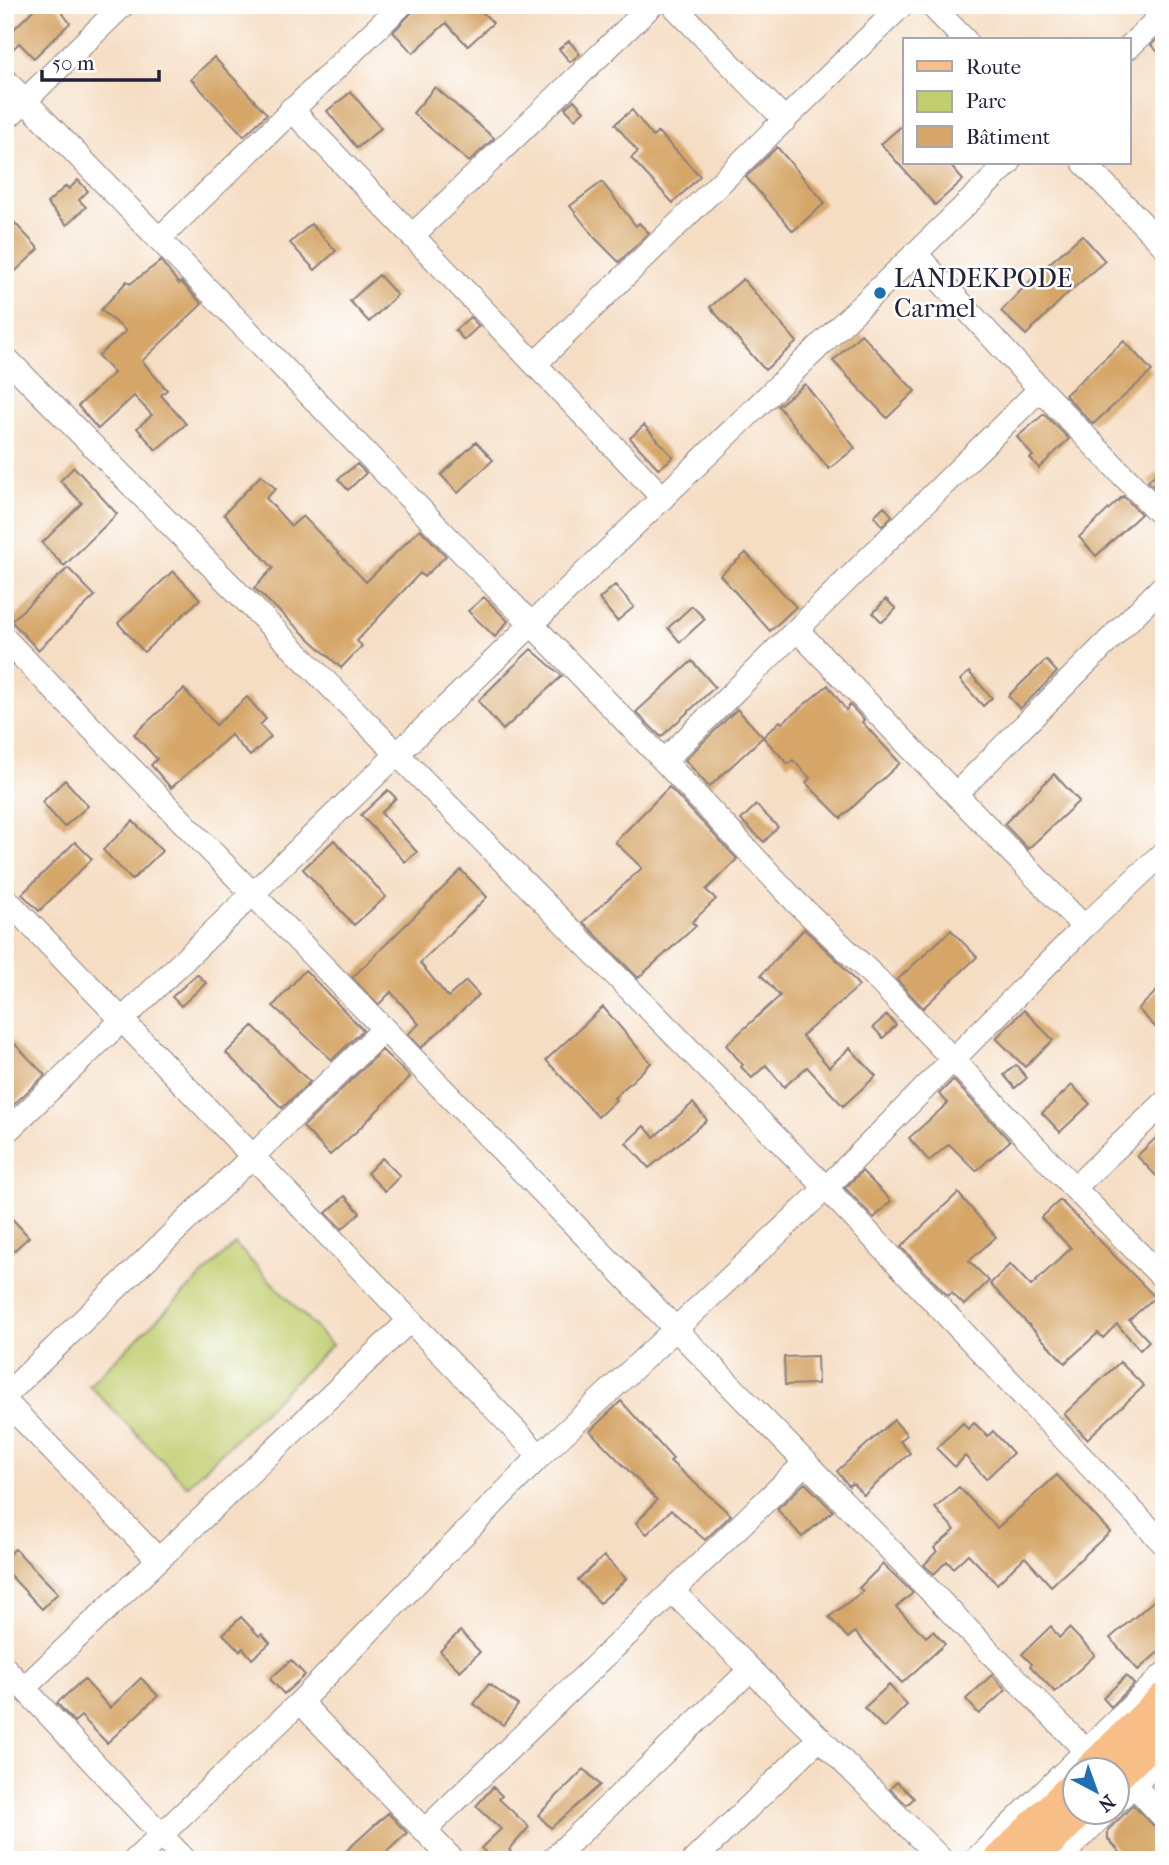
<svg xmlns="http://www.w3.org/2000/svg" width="1169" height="1865" font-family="'IM FELL French Canon',serif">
	<rect width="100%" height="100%" fill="#fff"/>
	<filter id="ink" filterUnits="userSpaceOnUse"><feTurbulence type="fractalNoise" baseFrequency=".0143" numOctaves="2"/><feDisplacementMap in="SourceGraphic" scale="14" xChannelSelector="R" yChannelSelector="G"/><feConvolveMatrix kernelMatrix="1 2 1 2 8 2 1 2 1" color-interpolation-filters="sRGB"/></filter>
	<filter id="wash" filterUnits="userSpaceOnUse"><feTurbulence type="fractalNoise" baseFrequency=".00686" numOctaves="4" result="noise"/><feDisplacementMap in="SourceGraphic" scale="28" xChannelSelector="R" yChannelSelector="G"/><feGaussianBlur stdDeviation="1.57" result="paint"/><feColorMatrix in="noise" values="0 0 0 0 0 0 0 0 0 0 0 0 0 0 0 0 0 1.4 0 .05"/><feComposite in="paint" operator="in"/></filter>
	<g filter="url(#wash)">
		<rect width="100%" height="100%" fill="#f5ddc3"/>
		<!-- green -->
		<path fill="#c1cd6e" stroke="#727854" stroke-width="2" d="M235,1244L332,1345L187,1486L89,1385Z"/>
		<g id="blocks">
			<!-- building -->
			<path fill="#d5a668" d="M38,5H56L70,23L34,58L19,43L5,57V38Z
				M419,5H476L493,23L468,46L446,23L413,53L393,32Z
				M1164,33V58L1151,45Z
				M569,41L580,54L570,62L559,49Z
				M214,57L267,114L244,136L191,79Z
				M435,87L494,138L469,162L413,113Z
				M351,92L381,128L357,148L327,111Z
				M574,100L584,111L575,119L565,108Z
				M632,110L653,137L658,132L700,176L673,203L631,158L638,152L615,124Z
				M905,123V163H948L963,180L935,205L881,144Z
				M777,147L825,203L793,231L746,177Z
				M78,180L88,191L79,200L86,207L67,225L47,203L66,186L69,189Z
				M602,182L636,226L639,223L649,233L619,262L595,238L570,206Z
				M13,221L39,249L5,281V229Z
				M311,224L336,251L315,270L290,243Z
				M1082,235L1105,261L1068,293L1026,335L1001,311L1036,275Z
				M161,261L179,284L181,282L202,304L142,361L167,390L161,395L186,424L156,450L137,428L152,415L134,396L98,429L78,406L114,373L98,356L126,331L101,310L127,281L130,284Z
				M379,275L397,295L369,322L350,301Z
				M743,279L797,342L765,370L710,307Z
				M470,317L479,326L464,340L455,330Z
				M861,334L915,391L887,418L833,361Z
				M1124,341L1152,371L1093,424L1065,395Z
				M805,384L855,448L829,469L778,406Z
				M1044,414L1069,439L1039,468L1030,458L1033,456L1017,437Z
				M644,425L673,457L659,469L630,438Z
				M476,442L493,460L458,493L441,475Z
				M357,464L366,473L348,490L338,479Z
				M1164,466V494L1162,495L1148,481Z
				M74,467L117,514L64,566L42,543L82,503L60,481Z
				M261,475L276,489L266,498L291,526L303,516L366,582L420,529L446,556L424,577L420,573L390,605L357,641L362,646L341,668L254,588L273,568L224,514Z
				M1123,496L1141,514L1096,556L1079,537Z
				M884,506L892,516L882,526L874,516Z
				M746,553L796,607L770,631L720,575Z
				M68,568L95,596L38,650L11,621Z
				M173,571L200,599L144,652L118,623Z
				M615,585L634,607L617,621L599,599Z
				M484,597L508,621L495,637L468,611Z
				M886,599L896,609L882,622L873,613Z
				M692,606L705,619L680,642L668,628Z
				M531,649L562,676L503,730L478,701Z
				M1046,660L1057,672L1020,709L1008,696Z
				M692,661L715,687L661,737L636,712Z
				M969,672L992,698L983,706L960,680Z
				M828,685L846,710L850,705L864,720L862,722L900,763L841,818L806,783L810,778L793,760L788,764L763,737L780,721L782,723Z
				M184,689L216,725L247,697L266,719L260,725L271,737L250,756L231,735L171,788L151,765L157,759L134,734Z
				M737,709L763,737L709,787L685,760Z
				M1054,774L1079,801L1028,849L1004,824Z
				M65,780L88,806L64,827L42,802Z
				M669,787L737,859L706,890L716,899L692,922L696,926L638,978L583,922L642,868L615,842Z
				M388,790L396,798L381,813L417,852L405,862L361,815Z
				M756,805L778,827L764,842L741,820Z
				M133,821L162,851L132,880L103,850Z
				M334,840L386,897L354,925L303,869Z
				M75,842L92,859L39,911L22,894Z
				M461,870L487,897L420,963L448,997L466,981L479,995L421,1048L408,1034L419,1024L391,992L378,1005L352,978Z
				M804,929L839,962L859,986L802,1036L829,1067L850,1048L876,1076L843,1106L807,1067L784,1087L766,1065L752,1078L741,1067L743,1065L726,1045L780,996L761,975Z
				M951,930L977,957L923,1008L897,980Z
				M305,970L363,1030L332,1060L273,1006Z
				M197,974L206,983L181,1006L172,997Z
				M1164,984V1036L1138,1009Z
				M603,1007L651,1063L614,1098L616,1100L598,1117L546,1060Z
				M1024,1010L1053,1040L1025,1067L996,1038Z
				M887,1015L896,1025L883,1038L873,1027Z
				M253,1026L310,1082L282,1108L226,1053Z
				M5,1034L45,1075L5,1113Z
				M382,1050L410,1077L358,1130L330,1155L303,1127Z
				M1016,1065L1027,1078L1015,1088L1004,1075Z
				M953,1080L1010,1141L976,1171L949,1144L929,1161L909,1138L948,1103L939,1094Z
				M1072,1085L1090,1104L1060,1132L1042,1113Z
				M693,1103L707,1120L649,1168L626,1143L644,1126L654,1137Z
				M1164,1130V1184L1137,1156Z
				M382,1158L400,1176L385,1191L367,1173Z
				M862,1171L891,1201L874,1218L845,1188Z
				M958,1193L996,1237L969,1261L989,1281L964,1305L952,1293L948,1296L901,1247Z
				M345,1196L360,1213L342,1229L326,1213Z
				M1060,1200L1155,1297L1129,1320L1149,1341L1140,1350L1117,1324L1103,1338L1098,1333L1065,1363L990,1284L1010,1264L1031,1286L1071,1248L1041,1218Z
				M5,1211L29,1237L5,1259Z
				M817,1356L818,1384L785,1385L784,1357Z
				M1120,1362L1144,1386L1087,1439L1064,1414Z
				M621,1401L673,1459L670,1461L731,1515L705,1540L671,1510L647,1534L636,1523L657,1500L590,1431Z
				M894,1420L907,1435L900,1441L910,1453L864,1495L852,1483L849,1486L837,1471Z
				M963,1423L968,1429L974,1423L988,1436L993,1431L1013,1453L986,1479L965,1456L955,1467L936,1448Z
				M1057,1475L1110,1532L1051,1586L1025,1557L997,1584L968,1554L953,1568L947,1561L934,1574L924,1565L937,1551L934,1548L955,1530L935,1508L959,1487L997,1528Z
				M805,1483L833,1511L802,1537L777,1509Z
				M15,1549L58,1593L42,1609L5,1570V1558Z
				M604,1556L626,1579L600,1603L578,1580Z
				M883,1564L913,1593L896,1607L926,1637L933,1631L945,1644L902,1683L855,1632L848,1638L829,1617L863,1591L859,1588Z
				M1164,1592V1647L1138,1670L1110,1638Z
				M241,1617L259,1636L262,1634L270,1643L252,1659L243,1648L240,1651L223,1634Z
				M1051,1626L1059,1638L1069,1628L1095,1655L1055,1692L1030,1666L1032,1664L1022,1654Z
				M460,1631L480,1652L460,1671L440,1651Z
				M291,1660L305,1675L284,1694L270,1679Z
				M992,1675L1006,1690L979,1714L966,1699Z
				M1126,1676L1134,1684L1111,1707L1103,1698Z
				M141,1678L158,1696L107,1743L81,1716L74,1722L57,1703L84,1679L110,1708Z
				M489,1684L518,1705L503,1725L474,1704Z
				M889,1685L907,1705L884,1728L864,1708Z
				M584,1769L600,1785L551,1828L538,1815Z
				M897,1782L914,1798L907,1805L890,1789Z
				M493,1787L502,1796L499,1799L529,1827L509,1850L518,1860H493L481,1848L501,1829L476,1806Z
				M1133,1805L1164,1836V1850L1154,1860H1127L1108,1839V1830Z
				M388,1813L407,1833L378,1860H336Z"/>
		</g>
	</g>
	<g filter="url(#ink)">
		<use href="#blocks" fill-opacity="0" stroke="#8c807f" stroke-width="2"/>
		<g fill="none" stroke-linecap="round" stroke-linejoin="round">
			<!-- minor casing -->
			<g stroke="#8c807f" stroke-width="25">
				<path id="minor" d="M673,5L785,120
					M931,5L965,40
					M1129,47L1164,13
					M5,80L664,761L797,903L877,979L1074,1188L1164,1279
					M291,109L663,498
					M5,120L123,5
					M1084,163L1164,246
					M412,236L652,5
					M159,239L401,5
					M915,253L1040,389L1164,518
					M5,357L826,1188L1164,1544
					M535,364L902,5
					M797,630L1084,927
					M5,639C363,1012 725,1380 1085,1750
					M664,761L1040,389
					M956,794L1164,585
					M5,898L540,1456
					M5,1133L1009,163
					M1074,1188L1164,1103
					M5,1396L384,1029
					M5,1401L158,1559
					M672,1591L942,1860
					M5,1668L185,1860
					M24,1688L410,1320
					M300,1702L453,1860
					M1134,1785L1164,1818
					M1116,1802L1164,1756
					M424,1831L806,1462
					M135,1860L300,1702L540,1456L826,1188L1084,927L1164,852
					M552,1860L750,1670
					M694,1860L820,1738
					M975,1860L1164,1674
					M1058,1860L1106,1812"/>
			</g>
			<!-- major casing -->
			<g stroke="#8c807f" stroke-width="32">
				<path id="major" d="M1089,1770L1164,1697
					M1116,1777L1164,1732
					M998,1860L1074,1785
					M1032,1860L1080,1812"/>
			</g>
			<!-- minor -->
			<use href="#minor" stroke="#fff" stroke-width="23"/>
			<!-- major -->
			<use href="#major" stroke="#f7be87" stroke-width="30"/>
		</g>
	</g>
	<!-- markers -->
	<circle fill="#1f6fb2" stroke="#fff" stroke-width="2.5" cx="880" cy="293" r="7"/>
	<g text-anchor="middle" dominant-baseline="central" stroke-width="5" stroke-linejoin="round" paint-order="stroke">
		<!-- poi labels -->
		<g font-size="26" fill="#22223b" stroke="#fff" text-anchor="start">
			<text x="894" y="278">LANDEKPODE<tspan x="894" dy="30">Carmel</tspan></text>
		</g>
	</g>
	<!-- margin -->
	<rect width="1169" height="1865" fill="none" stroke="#fff" stroke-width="28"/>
	<!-- legend -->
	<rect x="903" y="38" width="228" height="126" fill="#ffffff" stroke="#a7a7b1" stroke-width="2"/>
	<rect x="917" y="61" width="35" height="10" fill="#f7be87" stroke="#a7a7b1" stroke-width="2"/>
	<text x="966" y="74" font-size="21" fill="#22223b">Route</text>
	<rect x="917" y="91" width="35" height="21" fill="#c1cd6e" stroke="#a7a7b1" stroke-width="2"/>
	<text x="966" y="108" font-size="21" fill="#22223b">Parc</text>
	<rect x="917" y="126" width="35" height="21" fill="#d5a668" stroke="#a7a7b1" stroke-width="2"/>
	<text x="966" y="144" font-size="21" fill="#22223b">Bâtiment</text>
	<!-- north arrow -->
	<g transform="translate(1096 1791) rotate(139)"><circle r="33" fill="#ffffff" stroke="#a7a7b1" stroke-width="2"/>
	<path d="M0-5L12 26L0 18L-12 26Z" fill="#1f6fb2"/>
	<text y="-10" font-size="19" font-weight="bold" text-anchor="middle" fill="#22223b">N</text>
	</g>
	<!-- scale -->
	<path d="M42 70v10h117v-10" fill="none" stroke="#22223b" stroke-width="3.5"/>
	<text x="52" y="70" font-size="21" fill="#22223b" stroke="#ffffff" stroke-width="5" paint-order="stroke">50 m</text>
</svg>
